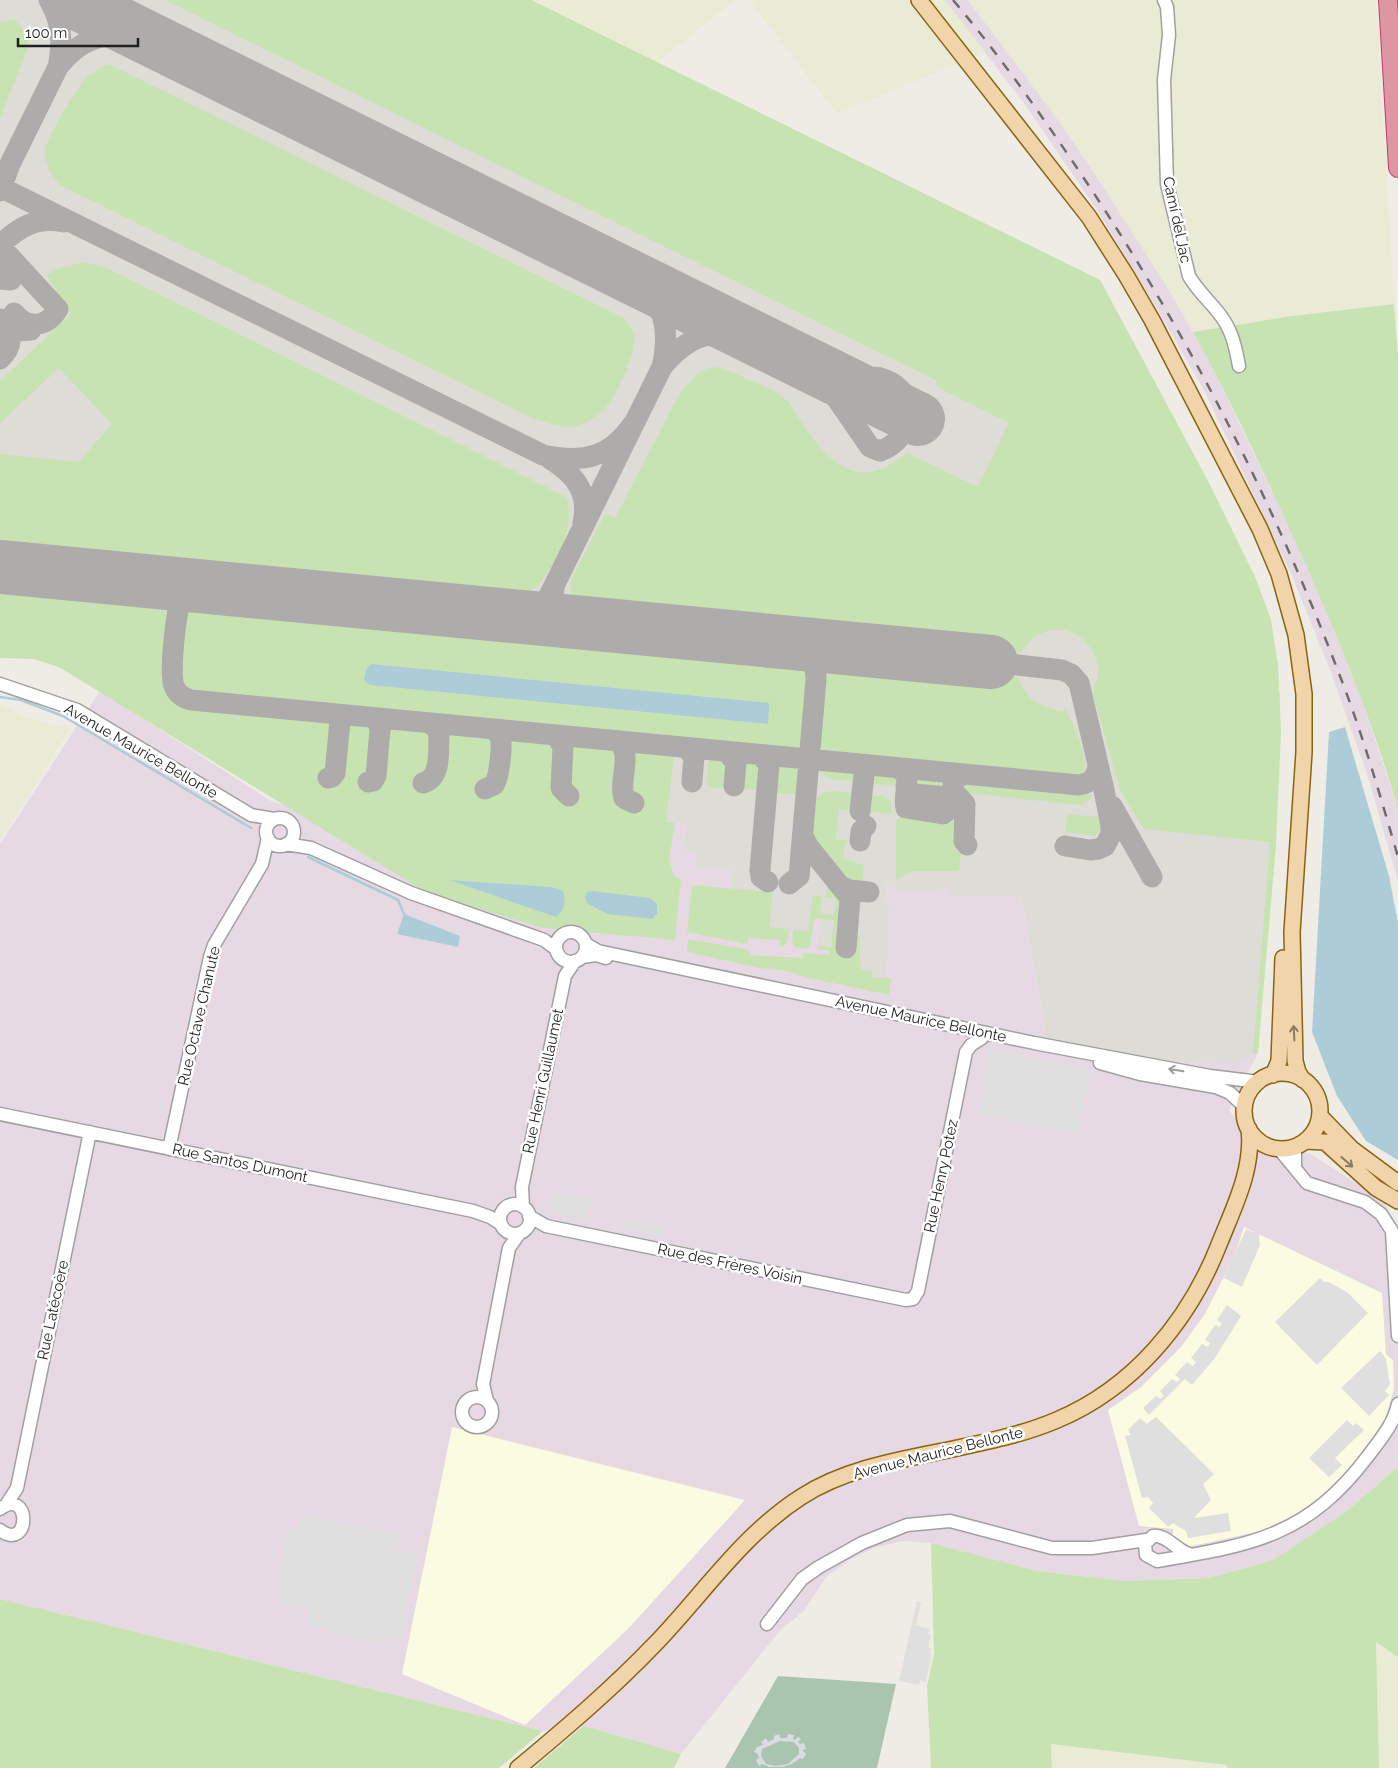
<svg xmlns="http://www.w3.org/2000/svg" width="1398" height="1768" font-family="Raleway,sans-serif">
	<rect width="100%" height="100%" fill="#efece6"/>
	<!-- industrial -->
	<path fill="#e7d9e4" d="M945,0H968L1044,99L1111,198L1169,290L1209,361L1310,570L1351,668L1398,809V881L1368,777L1332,675L1292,576L1205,392L1152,300L1095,207L1028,109Z
		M100,691L271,801L402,842L626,817L686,824L683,851L697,853L733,870L822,896L817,945L889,903H885L887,882H895L897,891L911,892L949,888V897L1021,896L1047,1039L1239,1063L1258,1053L1229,1110L1256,1149L1309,1153L1383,1200L1398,1228V1467L1348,1510L1273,1560L1209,1578L1124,1581L1038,1571L931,1543L904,1541L876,1547L851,1559L827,1576L803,1612L782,1628L681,1754L583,1726L543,1731L0,1599V844Z"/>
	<!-- education -->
	<path fill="#fbfbe2" d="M1244,1227L1382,1293L1386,1354L1393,1360L1394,1389L1385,1419L1349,1471L1319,1501L1296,1517L1269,1529L1188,1547L1179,1545L1173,1537V1529L1139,1526L1108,1410L1141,1387L1181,1347L1205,1314L1234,1257Z
		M452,1427L745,1500L628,1629L525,1725L402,1674Z"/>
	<!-- airport -->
	<path fill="#dddcd7" d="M0,0H531L1100,280L1209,483L1256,579L1271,620L1280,697L1258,1053L1239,1063L1175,1062L1047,1039L1021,896L949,897L948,889L911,892L897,891L894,887L895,882H887L885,902L889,903L885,991L831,947L817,946L821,896H813L808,931L769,927L773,892L732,888L733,870L695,867L696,853L683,851L686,824L248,780L59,667L34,659L0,655Z"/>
	<!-- farmland -->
	<path fill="#e9ebd4" d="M531,0H735L657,63Z
		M749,0H945L985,52L837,114Z
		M968,0H1376L1394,304L1292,316L1193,332L1169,290L1073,140Z
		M0,704L22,716L70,729L0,841Z
		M1376,1642L1398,1657V1768H1379Z
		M1051,1744L1227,1765V1768H1052Z"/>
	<!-- grass -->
	<path fill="#c8e3b2" d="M165,0H531L1100,280L1209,483L1256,579L1271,620L1278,665L1281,733L1276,845L1258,1053L1253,1055L1270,842L1144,829L1120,790L1096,705H1094C1090,686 1100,682 1098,667C1094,640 1066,621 1040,634C1032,638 1026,646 1020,653L592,613C577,604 566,597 572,578L605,514L615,518C629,491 643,464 657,437C668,417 679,389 698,374C712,363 722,367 736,374C750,381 773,388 784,398C791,403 796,415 801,422C831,466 859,492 907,453L978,487L1009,423L935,386L937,381Z
		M14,19L25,31L29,45L0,118V22Z
		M109,64L624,318C627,322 633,329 634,334C637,350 619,390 609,403C602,413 587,424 575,426C559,429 541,421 527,416L60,185C51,175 45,165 45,150C46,139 75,91 83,81C90,73 99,68 109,64Z
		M86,262L109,269L566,497C574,523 564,545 551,567C547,572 544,579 540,583C529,594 513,599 499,603L0,555V454L79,462L112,424L59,368L0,423V381L71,314L46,275L60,268Z
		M1394,304L1398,357V809C1367,703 1324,602 1277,502C1251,445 1224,388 1193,332L1292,316Z
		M0,580L157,595L166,599L172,608L165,674C168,691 175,700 191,705L672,754L674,756L666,822L675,823L669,859L674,876L681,879L675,940L543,928L427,893L59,667L34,659L0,658Z
		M197,598L781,654C797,660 806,665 810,682C808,703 814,745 788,752L189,693L179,683L177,673L183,610L190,601Z
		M850,661L1018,677C1028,703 1037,704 1062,712L1065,708C1074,727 1085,749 1085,770L1075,779L829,755L818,744L822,681L833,666Z
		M711,757L726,758L729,761L728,785L726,787L712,788L707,785L708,762Z
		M748,759L760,761L763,764L762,787L759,790L741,789V764Z
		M782,763C797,765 809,778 799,794L776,793L773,789L775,766Z
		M829,768L900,775L901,784L898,786L831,779L821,772Z
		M918,776L943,778L947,780V788L941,791L916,788L913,783Z
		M965,781L1085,792L1091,795V798L1082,805L1068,804L960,792V784Z
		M833,791L883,796L891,802L892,814L839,809L836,839L849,840L845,842L843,859L864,865L862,888H853L809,838L812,802L822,793Z
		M903,814L958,820L956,849L961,853L959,871H911L896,880V821Z
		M1070,814L1098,817L1102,825L1100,831L1095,836L1065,832L1067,816Z
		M807,853L844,899L841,904L838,905L837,910L843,911L842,928H836V935H843V948H848L850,933L859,934L861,970L872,971L873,978H891L889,995L809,978L787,971L759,968L687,952L688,939L750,950L749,955L802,958L803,953L829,955L830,951L817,949V946L831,947L834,920L815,918L810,947L806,949L794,947L792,943L793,930L808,931L813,895L822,896L820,914L834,915L836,898L826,897L828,882Z
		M692,885L773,892L769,927L790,929L786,944L780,947V940L749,938L747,944L687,932Z
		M1398,1467V1657L1376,1642L1379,1768H1227V1765L1051,1744L1052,1768H931L927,1686L934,1654L931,1543L1038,1571L1124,1581L1209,1578L1273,1560L1348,1510Z
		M0,1599L543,1731L499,1768H0Z
		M583,1726L595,1729L681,1754L674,1768H534Z"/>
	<!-- cemetery -->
	<path fill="#aac5af" d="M778,1676L896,1684L877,1768H725Z"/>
	<!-- parking -->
	<path fill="#dfdfdf" d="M989,1048L1091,1071L1077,1134L979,1114Z
		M555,1192L592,1199L587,1220L551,1212Z
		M623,1220L666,1228L664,1236L620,1227Z
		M1246,1229L1259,1234L1260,1245L1242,1287L1224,1278Z
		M1320,1278L1324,1282H1329L1348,1293L1368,1313L1317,1365L1275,1322Z
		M1227,1305L1241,1316L1215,1358L1192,1385L1185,1379L1149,1415L1143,1408L1156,1396L1160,1399L1164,1396L1160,1391L1172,1379L1177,1382L1180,1379L1175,1375L1187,1362L1193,1366L1196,1362L1191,1358L1202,1344L1208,1347L1210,1343L1205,1340L1215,1325L1220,1327L1222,1323L1217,1320Z
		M1380,1351L1386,1359L1390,1385L1385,1391L1389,1395L1369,1416L1341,1388Z
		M1156,1417L1214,1474L1203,1484L1211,1500L1194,1518L1228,1513L1231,1531L1188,1538L1186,1531L1173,1523L1168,1527L1149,1508L1153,1503L1148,1497L1142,1498L1125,1436L1131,1435L1128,1430L1140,1418L1147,1424Z
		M1347,1420L1353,1426L1356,1423L1364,1430L1335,1458L1342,1465L1329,1477L1309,1458Z
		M302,1515L400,1534L396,1550L418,1552L400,1641L393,1635L389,1641L381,1644L336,1635L309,1624L307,1609L280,1603L278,1583L284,1545L289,1527L298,1529Z
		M917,1601L921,1602L916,1625L929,1629L928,1634L931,1635L928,1647L931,1648L930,1654H932L926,1682L920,1680L919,1685L899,1681Z"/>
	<!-- plaza -->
	<path fill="#dbdbe4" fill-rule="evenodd" d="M779,1734L780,1738H787L788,1734L794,1735L793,1739L795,1740L798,1737L801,1739L798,1742L800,1744L804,1743L806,1749L802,1750L806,1754L803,1759L800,1758L792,1764L782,1767H769L762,1764L759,1766L756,1760L759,1758L758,1754L754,1752L757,1747L763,1745L761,1742L766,1738L768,1742L774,1739V1736ZM780,1741L794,1742L799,1748V1754L788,1764L776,1766L766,1764L761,1756L762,1749Z"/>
	<!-- water -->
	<path fill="#acccd7" d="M371,664L769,703L768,724L370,685L364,680L366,670Z
		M1345,727L1389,876L1398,923V1160L1366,1141L1337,1096L1312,1032L1329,732Z
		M449,880L551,887L563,891C566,902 565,910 556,917Z
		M592,891L650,898L657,904V914L652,919L608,914L587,903L585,897L587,892Z
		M404,914L460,936L458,947L397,934Z"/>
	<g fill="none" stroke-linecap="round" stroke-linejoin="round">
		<!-- stream -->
		<path stroke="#acccd7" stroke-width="2.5" d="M0,697L21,700L63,716L251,828
			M308,857L398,900L404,914"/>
		<!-- taxiway -->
		<path stroke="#aeacaa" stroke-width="21" d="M58,67C82,36 104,34 140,35
			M0,187L543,455C582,463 609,459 633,424
			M0,191L10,164L58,67C63,42 62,22 49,0
			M0,245C19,227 37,216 64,222
			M0,246L58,309C47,327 28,330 14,313
			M0,279L11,280L12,270L4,253
			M0,320L17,331L31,330
			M0,359C13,347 14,332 1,319
			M809,363L817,370L870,447L880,451C914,439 922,393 884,379C873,375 865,379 854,381C848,382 841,379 835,378
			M662,367C689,334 713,328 754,338
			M550,459C575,474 590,493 583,523
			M157,582L174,590L179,604
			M206,587L194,588L184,592C176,602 169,674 174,686C177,694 184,698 191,700L1079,785C1091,783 1097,777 1098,765
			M554,588L551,611L559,619L572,622
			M512,616C527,616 536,617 545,604L662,367C671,328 664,301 632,276
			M779,642C807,648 815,650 816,680L799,876L789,884
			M991,662L1062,670L1071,674L1079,683L1104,790L1111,826V834L1105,846L1098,849L1090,850L1065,846
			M556,735L563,747L561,788L569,796
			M617,741C634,752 618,781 624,798L634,803
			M686,748L694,756L692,782
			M727,752L736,763L734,786
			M761,755L769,765L760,870L761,877L768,882
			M897,768C915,774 902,794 906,808L943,814L950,809L954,780L964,774
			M328,778L332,777L335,773L340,721L337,714
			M368,782L373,781L376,776L380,730L378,722L373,718
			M423,783C442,778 438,751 439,735L437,729L430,723
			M906,786L913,794L960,798
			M485,789L494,785C499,778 503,746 500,737C499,733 496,731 492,729
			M950,794L952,790L965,804L964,841L967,845
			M1112,806L1152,877
			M860,811L865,765
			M803,836L808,846L850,898L846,948
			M860,841L861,831L866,826
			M843,887L849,890L869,892"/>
		<!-- runway -->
		<path stroke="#aeacaa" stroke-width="54" d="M71,0L918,419
			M0,567L991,662"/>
		<!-- minor casing -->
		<g stroke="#a0a0a0" stroke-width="15">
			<path id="minor" d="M1164,0L1167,7L1169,35L1164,80L1167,184L1189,276C1199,294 1215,305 1225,322C1233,335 1236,350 1239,366
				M0,684L77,710L251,815L274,819
				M266 832a14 14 0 1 1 28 0a14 14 0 1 1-28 0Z
				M286,844L311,848L411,893L544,940L556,949
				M556 947a15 15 0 1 1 30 0a15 15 0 1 1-30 0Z
				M586,944L598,951L1034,1043L1210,1076L1259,1082
				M582,957L596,955L606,958
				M1100,1063L1140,1074L1216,1087L1230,1093L1245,1107
				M0,1114L473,1211L490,1217L501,1224
				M169,1149L210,957L214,945L262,864L268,838
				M1279,1149L1307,1183L1365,1202L1381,1214L1392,1231L1398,1336
				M1295,1168V1147
				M500 1219a15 15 0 1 1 30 0a15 15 0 1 1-30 0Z
				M523,1207L522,1187L565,976L575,961
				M529,1216L546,1226L906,1300L913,1299L918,1291L966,1052L971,1045L982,1038
				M462 1412a15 15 0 1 1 30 0a15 15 0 1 1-30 0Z
				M487,1401L483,1384L509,1248L519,1234
				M6,1505L17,1488L90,1132
				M0,1509C31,1486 31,1553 0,1530
				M1189,1554C1176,1550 1166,1534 1153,1536L1145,1544L1146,1555L1157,1561C1251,1545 1307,1537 1368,1456C1380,1440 1394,1424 1398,1404
				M767,1624L802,1579L819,1567L862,1543L907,1525L950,1521L1052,1548H1092L1146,1540"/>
		</g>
		<!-- major casing -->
		<g stroke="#896511" stroke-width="18">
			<path id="major" d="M919,0L1089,217L1126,275L1152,320L1260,529L1279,574L1296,635L1304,694V752L1292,932L1295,1061L1298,1072L1303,1080
				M1244 1111a38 38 0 1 1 76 0a38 38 0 1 1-76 0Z
				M1273,1075L1279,1061L1283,958
				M1320,1116L1352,1149L1398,1183
				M1305,1141L1325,1142L1376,1188L1398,1201
				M518,1768C566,1728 613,1688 656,1643C704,1593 742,1535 801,1497C844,1469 898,1460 948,1450C985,1442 1022,1435 1057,1420C1133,1388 1188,1322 1218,1247C1233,1209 1254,1169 1249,1129"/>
		</g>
		<!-- highway casing -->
		<g stroke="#c73965" stroke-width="20">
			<path id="highway" d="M1388,0L1398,168"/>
		</g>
		<!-- minor -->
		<use href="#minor" stroke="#fff" stroke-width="12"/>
		<!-- major -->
		<use href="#major" stroke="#f1d4a9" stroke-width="15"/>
		<!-- highway -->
		<use href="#highway" stroke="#dd97a2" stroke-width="18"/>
		<!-- rail -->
		<path stroke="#6d6d6d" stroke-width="2.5" stroke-dasharray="10 10" stroke-linecap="butt" d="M953,0C997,52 1037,109 1075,165C1182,323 1270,493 1338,671C1362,732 1380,795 1398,857"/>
	</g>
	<!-- one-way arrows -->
	<defs><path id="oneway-shaft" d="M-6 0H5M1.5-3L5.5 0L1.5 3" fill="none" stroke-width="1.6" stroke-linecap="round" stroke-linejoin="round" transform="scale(1.25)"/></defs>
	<g stroke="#887a64">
		<use href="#oneway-shaft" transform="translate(1294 1033) rotate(-93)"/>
		<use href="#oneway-shaft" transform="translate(1347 1162) rotate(41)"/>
	</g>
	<use stroke="#9a9a9a" href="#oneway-shaft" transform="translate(1176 1070) rotate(-170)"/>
	<g text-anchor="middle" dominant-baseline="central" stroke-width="5" stroke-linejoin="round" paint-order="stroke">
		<!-- street labels -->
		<g font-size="15" fill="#1f1f1f" stroke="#fff">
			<text transform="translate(1177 220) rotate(78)">Camí del Jac</text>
			<text transform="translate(141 751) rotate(30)">Avenue Maurice Bellonte</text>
			<text transform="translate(199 1016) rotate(-77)">Rue Octave Chanute</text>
			<text transform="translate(921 1019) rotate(12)">Avenue Maurice Bellonte</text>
			<text transform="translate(543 1081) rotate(-78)">Rue Henri Guillaumet</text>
			<text transform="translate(240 1163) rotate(12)">Rue Santos Dumont</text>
			<text transform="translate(941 1176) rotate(-78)">Rue Henry Potez</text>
			<text transform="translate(730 1264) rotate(12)">Rue des Frères Voisin</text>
			<text transform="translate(53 1310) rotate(-78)">Rue Latécoère</text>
			<text transform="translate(938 1453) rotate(-14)">Avenue Maurice Bellonte</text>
		</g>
	</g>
	<!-- scale -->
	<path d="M18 38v8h120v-8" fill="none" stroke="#1f1f1f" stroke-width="2.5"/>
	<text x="25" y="38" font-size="15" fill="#1f1f1f" stroke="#ffffff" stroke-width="4" paint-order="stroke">100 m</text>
</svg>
